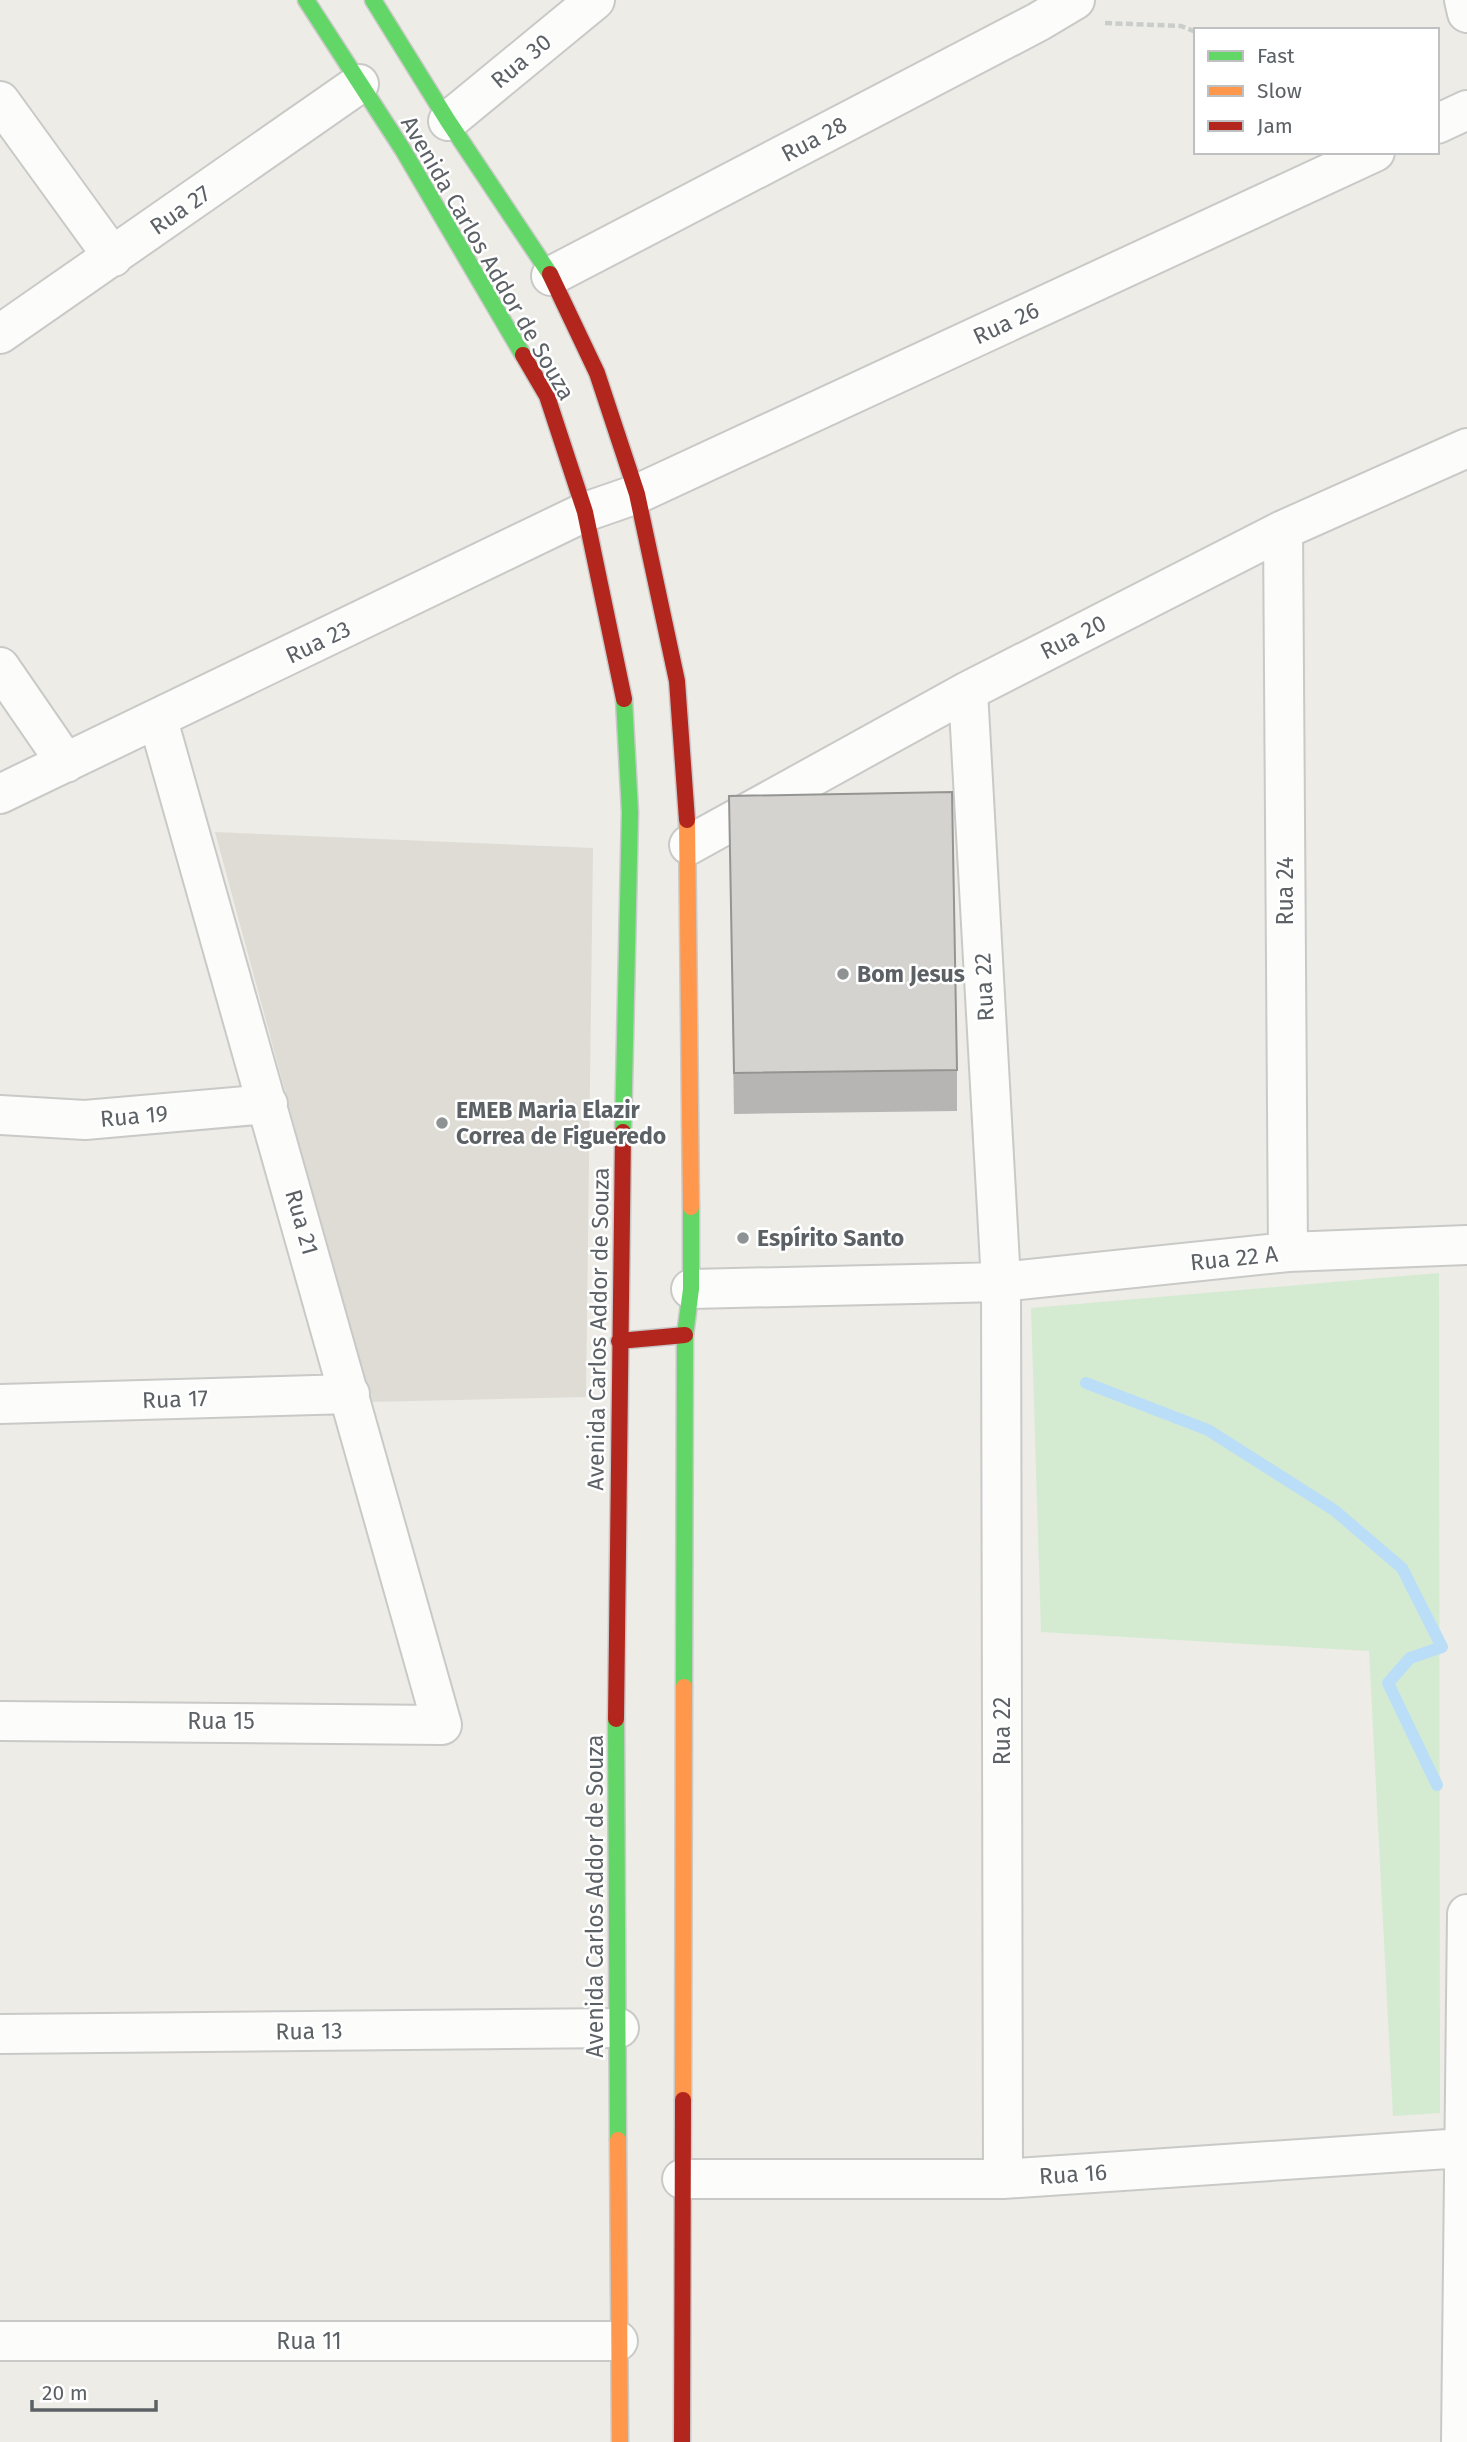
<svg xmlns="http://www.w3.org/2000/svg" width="1467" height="2442" font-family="'Fira Sans',sans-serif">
	<rect width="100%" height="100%" fill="#edece7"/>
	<!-- education -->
	<path fill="#dedcd5" d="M215,832L593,848L586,1397L369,1402Z"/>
	<!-- green -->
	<path fill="#d4ebd1" d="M1439,1273L1440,2113L1393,2116L1369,1651L1041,1632L1031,1308Z"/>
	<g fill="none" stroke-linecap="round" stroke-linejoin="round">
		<!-- stream -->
		<path stroke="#bbdef8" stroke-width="12" d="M1086,1383L1208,1430L1334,1510L1402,1568L1442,1647L1410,1658L1388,1683L1437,1785"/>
		<!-- street casing -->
		<g stroke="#c9c9c8" stroke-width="42">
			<path id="street" d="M1464,0L1467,13
				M0,101L113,257
				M448,121L595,0
				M1437,124L1467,110
				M551,276L1038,22L1075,0
				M0,334L359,84
				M1283,530L1288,1252
				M0,667L66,763
				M968,691L1001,1282L1003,2179
				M0,794L585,512L637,494L1375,152
				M689,845L968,691L1283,530L1467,448
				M0,1115L85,1120L268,1104
				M691,1289L1001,1282L1288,1252L1467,1245
				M0,1404L350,1394
				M0,1721L442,1725L158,720
				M0,2034L619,2028
				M682,2179H1003L1463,2148
				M0,2341H618
				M1461,2442L1467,1914"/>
		</g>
		<!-- fast casing -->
		<g stroke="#c9c9c8" stroke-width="19">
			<path id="fast" d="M306,0L403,150L523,355
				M373,0L448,121L550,274
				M623,1132L630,812L624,699
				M684,1687L685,1335L691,1289V1207
				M616,1719L618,2140"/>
		</g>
		<!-- slow casing -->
		<g stroke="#c9c9c8" stroke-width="19">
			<path id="slow" d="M687,820L691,1207
				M683,2100L684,1687
				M618,2140L620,2442"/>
		</g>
		<!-- jam casing -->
		<g stroke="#c9c9c8" stroke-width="19">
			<path id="jam" d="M550,274L597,373L637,494L677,681L687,820
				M523,355L547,396L585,512L624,699
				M619,1341L685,1335
				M616,1719L623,1132
				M682,2442L683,2100"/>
		</g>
		<!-- path -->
		<path stroke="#c9ceca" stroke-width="4.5" stroke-dasharray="7 3.5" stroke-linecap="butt" d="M1105,23L1181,26L1196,32"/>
		<!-- street -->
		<use href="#street" stroke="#fcfcfb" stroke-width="38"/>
		<!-- fast -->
		<use href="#fast" stroke="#63d668" stroke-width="16"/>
		<!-- slow -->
		<use href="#slow" stroke="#ff974d" stroke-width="16"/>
		<!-- jam -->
		<use href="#jam" stroke="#b3261e" stroke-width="16"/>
	</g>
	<!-- wall -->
	<path fill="#b6b5b3" d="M729,796L957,1070V1111L734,1114Z"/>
	<!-- building -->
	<path fill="#d4d3d0" stroke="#949492" stroke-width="2" d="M952,792L957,1070L734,1073L729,796Z"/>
	<!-- markers -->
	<g fill="#8f9293" stroke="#fff" stroke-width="2.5">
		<circle cx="843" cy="974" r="7"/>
		<circle cx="442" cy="1123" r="7"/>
		<circle cx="743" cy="1238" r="7"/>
	</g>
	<g text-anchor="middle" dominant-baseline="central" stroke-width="5" stroke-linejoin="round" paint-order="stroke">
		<!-- street labels -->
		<g font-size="23" fill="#5c6166" stroke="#fff">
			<text transform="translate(521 61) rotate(-40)">Rua 30</text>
			<text transform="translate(814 139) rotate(-28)">Rua 28</text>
			<text transform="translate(180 210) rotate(-35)">Rua 27</text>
			<text transform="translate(488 258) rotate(60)">Avenida Carlos Addor de Souza</text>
			<text transform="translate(1006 323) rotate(-25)">Rua 26</text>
			<text transform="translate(1073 637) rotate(-27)">Rua 20</text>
			<text transform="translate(318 642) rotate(-26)">Rua 23</text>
			<text transform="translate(1285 891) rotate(-90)">Rua 24</text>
			<text transform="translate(984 987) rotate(-93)">Rua 22</text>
			<text transform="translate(134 1116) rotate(-5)">Rua 19</text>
			<text transform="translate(302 1222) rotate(74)">Rua 21</text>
			<text transform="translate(1234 1258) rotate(-6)">Rua 22 A</text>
			<text transform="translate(598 1329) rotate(-89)">Avenida Carlos Addor de Souza</text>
			<text transform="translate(175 1399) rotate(-2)">Rua 17</text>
			<text x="221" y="1721">Rua 15</text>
			<text transform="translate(1002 1731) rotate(-90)">Rua 22</text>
			<text transform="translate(595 1896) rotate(-90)">Avenida Carlos Addor de Souza</text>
			<text transform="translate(309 2031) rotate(-1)">Rua 13</text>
			<text transform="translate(1073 2174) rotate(-4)">Rua 16</text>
			<text x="309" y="2341">Rua 11</text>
		</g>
		<!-- poi labels -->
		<g font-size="23" font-weight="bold" fill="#5c6166" stroke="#fff" text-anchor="start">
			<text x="857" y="974">Bom Jesus</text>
			<text x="456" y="1110">EMEB Maria Elazir<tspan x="456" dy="26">Correa de Figueredo</tspan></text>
			<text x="757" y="1238">Espírito Santo</text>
		</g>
	</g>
	<!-- legend -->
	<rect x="1194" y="28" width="245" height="126" fill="#ffffff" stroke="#bec0c2" stroke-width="2"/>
	<rect x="1208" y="51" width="35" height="10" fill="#63d668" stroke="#bec0c2" stroke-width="2"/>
	<text x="1257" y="63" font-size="21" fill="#5c6166">Fast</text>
	<rect x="1208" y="86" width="35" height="10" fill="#ff974d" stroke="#bec0c2" stroke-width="2"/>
	<text x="1257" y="98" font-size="21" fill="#5c6166">Slow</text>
	<rect x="1208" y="121" width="35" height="10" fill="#b3261e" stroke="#bec0c2" stroke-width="2"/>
	<text x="1257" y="133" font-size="21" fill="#5c6166">Jam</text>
	<!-- scale -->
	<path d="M32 2400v10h124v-10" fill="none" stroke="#5c6166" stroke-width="3.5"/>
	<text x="42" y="2400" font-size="21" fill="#5c6166" stroke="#ffffff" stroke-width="5" paint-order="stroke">20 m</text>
</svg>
